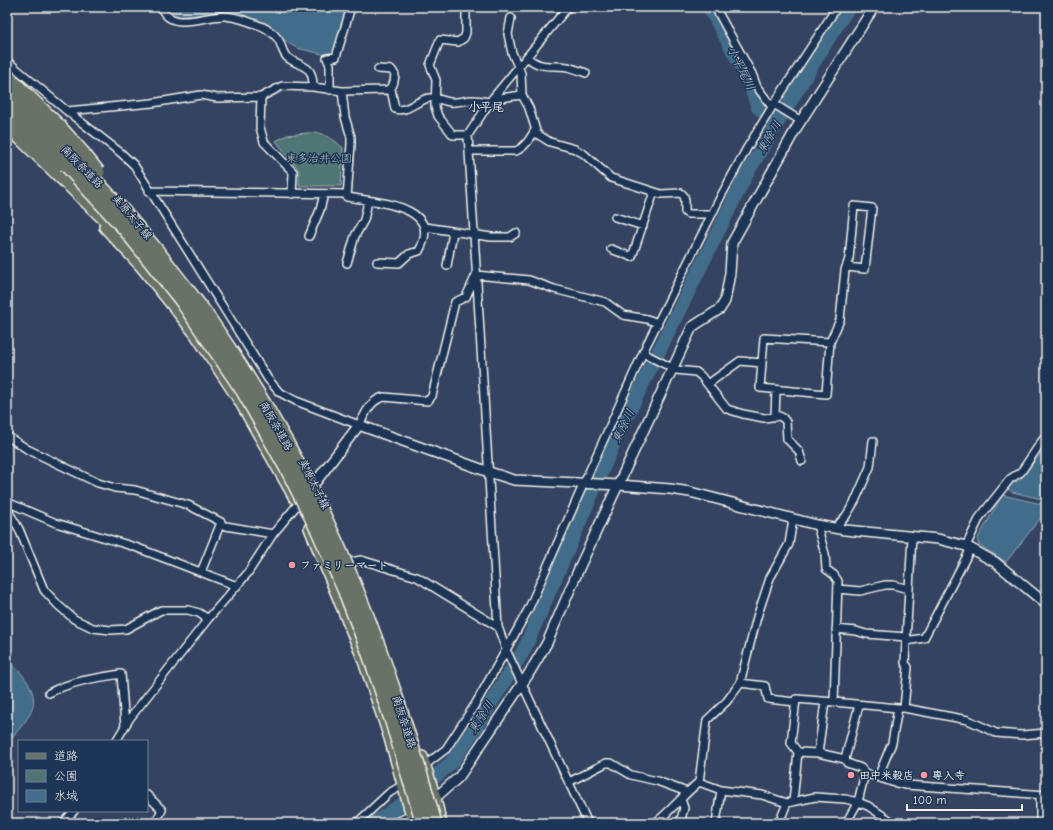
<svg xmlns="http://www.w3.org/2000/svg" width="1053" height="830" font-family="'Comic Neue','Klee One',sans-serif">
	<rect width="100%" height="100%" fill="#344361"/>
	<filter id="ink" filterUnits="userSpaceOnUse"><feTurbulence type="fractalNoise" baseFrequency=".025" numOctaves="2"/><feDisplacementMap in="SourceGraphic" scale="8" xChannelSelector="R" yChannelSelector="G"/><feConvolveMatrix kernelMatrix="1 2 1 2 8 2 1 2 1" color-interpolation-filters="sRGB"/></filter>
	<g filter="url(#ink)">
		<!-- green -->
		<path fill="#507475" stroke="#a2b2ae" d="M317,132C328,136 335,140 343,148L341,186H299V170L276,141L287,135Z"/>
		<!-- water -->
		<path fill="#436d8a" stroke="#8aa2b0" d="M167,7H348L334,57L297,48L288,43L271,28L262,23L228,13L180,16L174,14Z
			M1046,447V500L1012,492L1008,489L1013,483L1019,481Z
			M1002,495L1046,505V511L1006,562L979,545L977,540Z
			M7,659C21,672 42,692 30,714C24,725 14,734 7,744Z"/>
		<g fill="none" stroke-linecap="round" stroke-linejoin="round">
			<!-- river -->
			<path stroke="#436d8a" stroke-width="14" d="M709,7L746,74L758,107L777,124
				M374,823L411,798L452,762L479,722L524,650L617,436L746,175L833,31L849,7"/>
			<!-- minor casing -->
			<g stroke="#f4f1e8" stroke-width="10">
				<path id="minor" d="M161,7C171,33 205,15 225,16C235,17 248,21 258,25C265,27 274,33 278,39C282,44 282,54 288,58C304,69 313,64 313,87
					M568,7L492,99L468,135L498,627L507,652L588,823
					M715,7L752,74L757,87L772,107
					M466,9V33L464,38L458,42L440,40L430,65L436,80L435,107L438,116L453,135H468
					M511,18L508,34L510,44L512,53L521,73L522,95L529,108L537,134L550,142L575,149L584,154L611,178L661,194L681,193L684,196L685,200V212L688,214H712
					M527,57C541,70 552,64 568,67C574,69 581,71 586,73
					M7,61L67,111L121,153L134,165L268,379L279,392L296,401L359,425C366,413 370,400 384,397L428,401L432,396L455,302L466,297L476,275
					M391,89L395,109C407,113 417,100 429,98C436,97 443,101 450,102C457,103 465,100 472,100C478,100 484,101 490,102
					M330,90V65L327,58L336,57L351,7
					M342,91L345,117L351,137V144L347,197C375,202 445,205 419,251L409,254L399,263L377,262
					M261,97L260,127L264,142L293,172L292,194
					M492,99L522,95
					M774,104L801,121
					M67,111L152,103L201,95L217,98L261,97L282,86L313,87L342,91L387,90C394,87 394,82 395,75L392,70L378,69
					M469,151H516C525,147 530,139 535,130
					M149,191L347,194
					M615,217L643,226
					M425,227L491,237H510L516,233
					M309,236L320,210L324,194
					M611,249L632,257L654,192
					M347,263L355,236L364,220L368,201
					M447,266L453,232
					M476,275L529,280L554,289L605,302L623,315L647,319L658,323
					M764,338L830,342L826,394L760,388Z
					M830,342L840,320L845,270L849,259L854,206L872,208L865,269L846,267
					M643,353L676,370L696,372L701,376L727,409L743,414L764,418L779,416L783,418L786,422L787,439L799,451L802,461
					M708,384L740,361L762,363
					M775,417L776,390
					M7,436L27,449L98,483L115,488L135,490L188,505L221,522L220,525
					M7,502L56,523L135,547L237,586
					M7,509L19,529L44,590L59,606L74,619L93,628L111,630L126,629L161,610H188L199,613L208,619
					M835,528L846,516L855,501L870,467L873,441
					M966,546L980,517L1010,479L1021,472L1046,435
					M352,562L361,560L417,577L498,627
					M201,572L220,525L273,534
					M838,589L860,591L885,585H893L909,589
					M836,629L856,631L866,634L907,637
					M906,641L912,537
					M740,683L765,686L768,699L795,702
					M49,693C72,681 95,678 121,674L125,726
					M834,702L898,708
					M859,705L845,759L847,763L861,768L865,773
					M904,708L968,720L996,733L1022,735L1046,733
					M116,741L130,718L208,619L247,574L273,534L298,504
					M798,752L818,753L825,702
					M818,753L845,759
					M425,765L446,749L476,703L506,650L529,608L584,483L647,344L721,196L747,148L774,104L837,7
					M878,777L892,743L898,708H904L908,667L905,663L906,641L924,638L971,548
					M569,782L606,763H611L631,775L657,781L687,792
					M699,782L721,790L762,795L787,803L815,797L845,799L858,802L868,806L894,823
					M147,795L162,810L155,823
					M1040,795V823
					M793,802L798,752L791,743L796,699L834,702L838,581L834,575L826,569L825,554L817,525
					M63,823L74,811
					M357,823L389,793L403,785
					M394,823L412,815
					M655,823C671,811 683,795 699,782L707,720L727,701L740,683L757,617L770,578L789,544L793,519
					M680,823L684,808L681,799
					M716,823L721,790
					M779,823L787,803
					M846,823L858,802L865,773L892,782L906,785L1046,795"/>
			</g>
			<!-- tertiary casing -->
			<g stroke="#f4f1e8" stroke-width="12">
				<path id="tertiary" d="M308,492L359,425L489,472L514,480L619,485L670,489L690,492L817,525L845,530L938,539L966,546L995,562L1046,604
					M435,798L459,777L528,675L547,643L581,564L692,327L720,309L725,301L730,273L732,243L797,127L874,7"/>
			</g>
			<!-- primary casing -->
			<g stroke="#f4f1e8" stroke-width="14">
				<path id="primary" d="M105,227L142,267L195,333L240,401L295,498
					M310,528L363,658L390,738L414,823
					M422,757L435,798L440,821"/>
			</g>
			<!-- motorway casing -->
			<g stroke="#f4f1e8" stroke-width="16">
				<path id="motorway" d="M7,76L59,126L82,152
					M7,93L74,158
					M7,108L66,165
					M7,125L131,244"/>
			</g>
			<!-- minor -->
			<use href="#minor" stroke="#1d3557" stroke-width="7"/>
			<!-- tertiary -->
			<use href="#tertiary" stroke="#1d3557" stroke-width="9"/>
			<!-- primary -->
			<use href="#primary" stroke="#697266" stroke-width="11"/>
			<!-- motorway -->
			<use href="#motorway" stroke="#697266" stroke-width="13"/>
			<!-- motorway-bridge casing -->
			<g stroke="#f4f1e8" stroke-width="16" stroke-linecap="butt">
				<path id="motorway-bridge" d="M82,152L98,172
					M74,158C99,184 124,210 146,238C159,252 170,268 182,283C192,296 203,309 212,323C269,405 318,494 355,586C387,663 412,743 435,823
					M66,165L123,227L181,300L243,391L288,471L318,531L344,589L368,651L391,719L423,823"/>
			</g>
			<!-- motorway-bridge -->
			<use href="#motorway-bridge" stroke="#697266" stroke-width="13"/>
		</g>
	</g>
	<!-- markers -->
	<g fill="#ff9aa2" stroke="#1d3557" stroke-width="1.5">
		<circle cx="292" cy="565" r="4"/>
		<circle cx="851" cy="775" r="4"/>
		<circle cx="924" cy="775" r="4"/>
	</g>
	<g text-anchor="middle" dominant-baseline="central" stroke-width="3" stroke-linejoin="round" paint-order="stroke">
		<!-- park labels -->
		<g font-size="11" fill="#b2bfba" stroke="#1d3557">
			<text x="319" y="158">東多治井公園</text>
		</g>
		<!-- street labels -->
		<g font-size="11" fill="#f4f1e8" stroke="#1d3557">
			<text transform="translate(82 167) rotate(46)">南阪奈道路</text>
			<text transform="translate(132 217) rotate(50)">美原太子線</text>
			<text transform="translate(276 426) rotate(60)">南阪奈道路</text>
			<text transform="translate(314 484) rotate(63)">美原太子線</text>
			<text transform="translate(404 722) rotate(72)">南阪奈道路</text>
		</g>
		<!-- poi labels -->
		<g font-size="11" font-weight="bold" fill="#f4f1e8" stroke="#1d3557" text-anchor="start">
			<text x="300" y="565">ファミリーマート</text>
			<text x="859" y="775">田中米穀店</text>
			<text x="932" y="775">専入寺</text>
		</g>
		<!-- water labels -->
		<g font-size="12" font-style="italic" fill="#b6c3c7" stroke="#1d3557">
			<text transform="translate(741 68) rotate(64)">小平尾川</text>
			<text transform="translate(769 137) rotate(-59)">東除川</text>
			<text transform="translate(623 426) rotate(-64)">東除川</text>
			<text transform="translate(481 717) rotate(-57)">東除川</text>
		</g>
		<!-- neighbourhood labels -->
		<g font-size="12" font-weight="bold" fill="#f4f1e8" stroke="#1d3557">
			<text x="486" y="107">小平尾</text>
		</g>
	</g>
	<!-- margin -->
	<rect width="1053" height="830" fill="none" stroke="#1d3557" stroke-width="24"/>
	<rect x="12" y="12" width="1029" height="806" fill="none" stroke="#f4f1e8" stroke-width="1.5" filter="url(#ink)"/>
	<!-- legend -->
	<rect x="18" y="740" width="130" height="72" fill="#1d3557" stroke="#738091"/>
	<rect x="26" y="753" width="20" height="6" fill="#697266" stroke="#738091"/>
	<text x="54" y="760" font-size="12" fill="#f4f1e8">道路</text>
	<rect x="26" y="770" width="20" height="12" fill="#507475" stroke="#738091"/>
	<text x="54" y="780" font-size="12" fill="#f4f1e8">公園</text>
	<rect x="26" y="790" width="20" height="12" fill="#436d8a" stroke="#738091"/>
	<text x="54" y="800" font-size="12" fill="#f4f1e8">水域</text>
	<!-- scale -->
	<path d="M907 804v6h115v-6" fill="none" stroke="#f4f1e8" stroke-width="2"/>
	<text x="913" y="804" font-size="12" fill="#f4f1e8" stroke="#1d3557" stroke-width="3" paint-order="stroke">100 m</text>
</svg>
